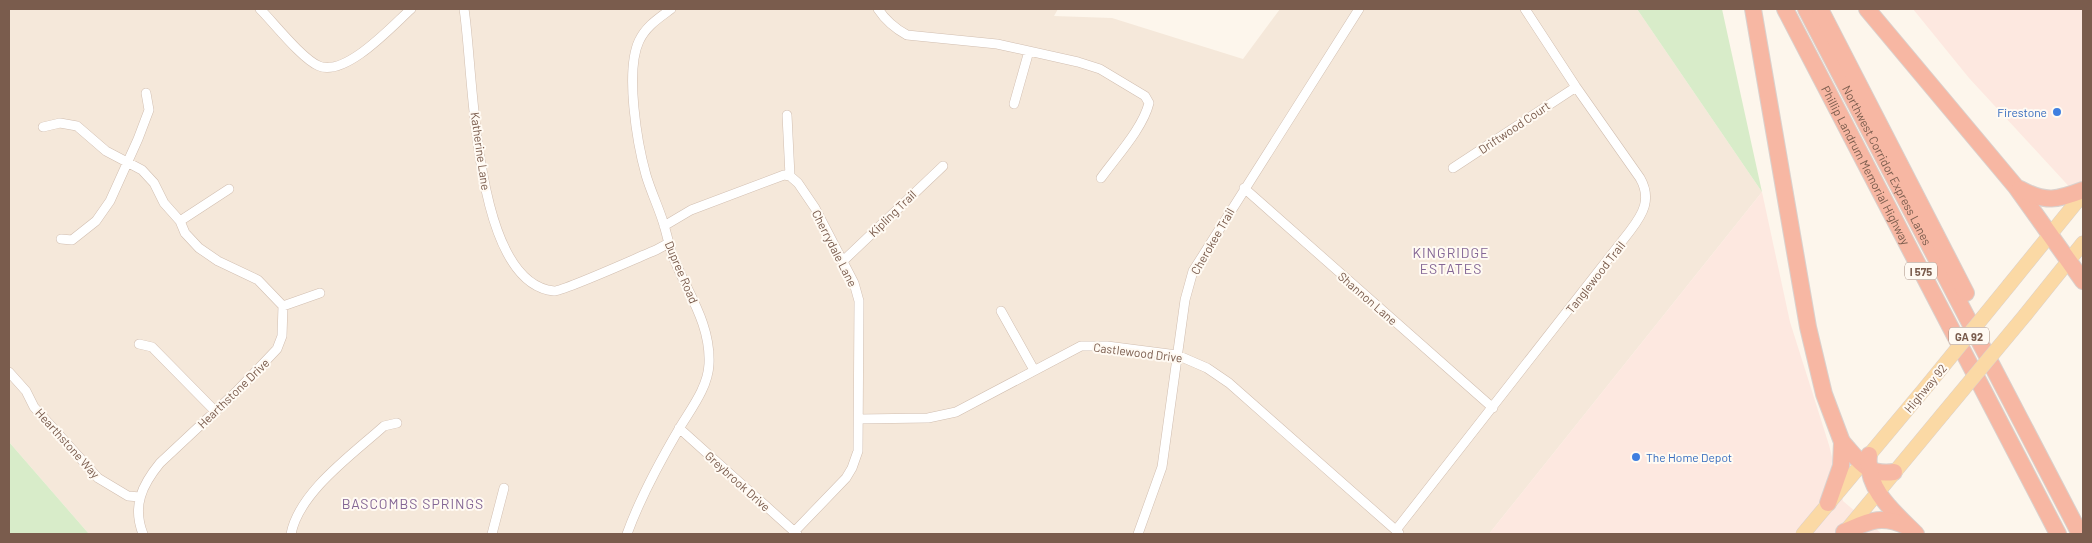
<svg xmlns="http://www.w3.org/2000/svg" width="2092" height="543" font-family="Barlow,sans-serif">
	<rect width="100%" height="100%" fill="#fdf6ec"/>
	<!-- residential -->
	<path fill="#f5e8da" d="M9,9H1058L1054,16L1112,18L1243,59L1280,9H1637L1762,192L1489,534H89L9,442Z"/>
	<!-- commercial -->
	<path fill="#fde8e0" d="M1913,9H2083V197L2075,193L1969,78Z
		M1762,192L1790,322L1829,445L1843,501L1882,534H1489Z"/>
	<!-- green -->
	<path fill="#d8ecc9" d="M1637,9H1722L1762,192Z
		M9,442L89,534H9Z"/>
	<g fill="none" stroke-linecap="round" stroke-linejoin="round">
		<!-- street casing -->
		<g stroke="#d1beb0" stroke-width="10">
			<path id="street" d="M260,9C274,23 302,59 319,66C346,77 392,26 411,9
				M464,9C474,70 472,283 554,291C564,291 641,256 656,250L669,243
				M878,9C886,21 894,28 907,35L997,44L1078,62L1100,69L1145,96L1149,103C1143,128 1116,157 1101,178
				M1014,104L1029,51
				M787,115L790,176
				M43,127L60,123L77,126L106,151L142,170L154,183L164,203L180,221L185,233L199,248L218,261L258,280L283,306L282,336L277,349L237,391L160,463C142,485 132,506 143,534
				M1453,168L1576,87
				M1244,188L1493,408
				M180,221L229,189
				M664,226L691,210L784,175L790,176L798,183L815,208L854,283L859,301L858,451L852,468L846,478L794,532
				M61,239L72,240L96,221L110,201L138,139L149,110L146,93
				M843,261L943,166
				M283,306L320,293
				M1001,311L1034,370
				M139,344L152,347L215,411
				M9,372L26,391L34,407L98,478L128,496L140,497
				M859,419L928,418L956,412L1081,346H1107L1177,355L1207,368L1229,383L1399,533
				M679,428L797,534
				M1396,530L1630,231C1643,214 1652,199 1640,178L1576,87L1525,9
				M291,534C299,492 353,454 384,426L397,423
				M492,534L504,488
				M627,534C640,498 659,463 679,429C690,410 708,388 709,364C711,323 686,291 672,254C669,245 667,235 664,225C659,208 651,192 646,175C637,143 625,71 639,41C646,26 659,18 671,9
				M1138,534L1162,467L1185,300L1193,271L1359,9"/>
		</g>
		<!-- primary casing -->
		<g stroke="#dad1cd" stroke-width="15">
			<path id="primary" d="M2010,284L2083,194
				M2026,314L2083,243
				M1845,532L1942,415
				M1803,534L1926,387"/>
		</g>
		<!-- highway casing -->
		<g stroke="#dad1cd" stroke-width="18">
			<g id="highway">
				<path d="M1753,9L1808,327L1824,394L1842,442L1841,466L1828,503"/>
				<path id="s1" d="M1785,9L2058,534"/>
				<path id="s2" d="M1806,9L2080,534"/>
				<path d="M1820,9L1966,293"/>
				<path d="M1867,9L2016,187L2083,281"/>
				<path d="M2020,189C2046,203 2057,200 2083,190"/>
				<path d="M1842,442C1859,460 1866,476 1894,472"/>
				<path d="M1869,455C1865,489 1894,512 1916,534"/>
				<path d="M1844,532C1868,522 1880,514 1906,526"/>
			</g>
		</g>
		<!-- street -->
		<use href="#street" stroke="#fff" stroke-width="9"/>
		<!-- primary -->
		<use href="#primary" stroke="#fbd9a5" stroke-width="14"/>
		<!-- highway -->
		<use href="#highway" stroke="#f7b7a3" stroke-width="16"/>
		<!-- primary-bridge casing -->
		<g stroke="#dad1cd" stroke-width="15" stroke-linecap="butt">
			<path id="primary-bridge" d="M1926,387L2010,284
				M1942,415L2026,314"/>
		</g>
		<!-- primary-bridge -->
		<use href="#primary-bridge" stroke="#fbd9a5" stroke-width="14"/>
	</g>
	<!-- markers -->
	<g fill="#3f7fe0" stroke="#fffaf3" stroke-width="2">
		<circle cx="2057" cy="112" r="5"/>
		<circle cx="1636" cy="457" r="5"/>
	</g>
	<g text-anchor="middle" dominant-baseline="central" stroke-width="4" stroke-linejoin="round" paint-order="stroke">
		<!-- shield labels -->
		<g fill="#fffaf3" stroke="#a28b7f" stroke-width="1">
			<rect x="1905" y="262.5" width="32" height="17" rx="4"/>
			<rect x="1949" y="327.5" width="40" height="17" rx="4"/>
		</g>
		<g font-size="11" font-weight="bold" fill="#7a5c4d">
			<text x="1921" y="271">I 575</text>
			<text x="1969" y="336">GA 92</text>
		</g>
		<!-- shop labels -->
		<g font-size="12" fill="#366cbe" stroke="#fffaf3" text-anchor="end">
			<text x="2047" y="112">Firestone</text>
			<text x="1646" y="457" text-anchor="start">The Home Depot</text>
		</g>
		<!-- street labels -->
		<g font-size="12" fill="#7a5c4d" stroke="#fffaf3">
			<text transform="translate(1514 127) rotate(-34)">Driftwood Court</text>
			<text transform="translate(481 151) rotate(82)">Katherine Lane</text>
			<text stroke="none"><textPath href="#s1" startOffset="176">Phillip Landrum Memorial Highway</textPath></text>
			<text stroke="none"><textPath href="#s2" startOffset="176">Northwest Corridor Express Lanes</textPath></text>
			<text transform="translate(892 213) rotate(-44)">Kipling Trail</text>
			<text transform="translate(1212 241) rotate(-60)">Cherokee Trail</text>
			<text transform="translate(835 248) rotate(63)">Cherrydale Lane</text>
			<text transform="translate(682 272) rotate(67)">Dupree Road</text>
			<text transform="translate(1595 277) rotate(-52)">Tanglewood Trail</text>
			<text transform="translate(1368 298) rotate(41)">Shannon Lane</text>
			<text transform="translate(1138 352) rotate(7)">Castlewood Drive</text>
			<text transform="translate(1925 388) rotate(-50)">Highway 92</text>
			<text transform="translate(233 393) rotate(-44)">Hearthstone Drive</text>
			<text transform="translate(68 443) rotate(48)">Hearthstone Way</text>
			<text transform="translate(738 481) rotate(42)">Greybrook Drive</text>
		</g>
		<!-- neighbourhood labels -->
		<g font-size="14" letter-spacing="1" fill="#846695" stroke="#fffaf3">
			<text x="1451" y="252">KINGRIDGE<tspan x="1451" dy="16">ESTATES</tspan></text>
			<text x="413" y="503">BASCOMBS SPRINGS</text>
		</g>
	</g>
	<!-- border -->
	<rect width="2092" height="543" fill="none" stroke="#7a5c4d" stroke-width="20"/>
</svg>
